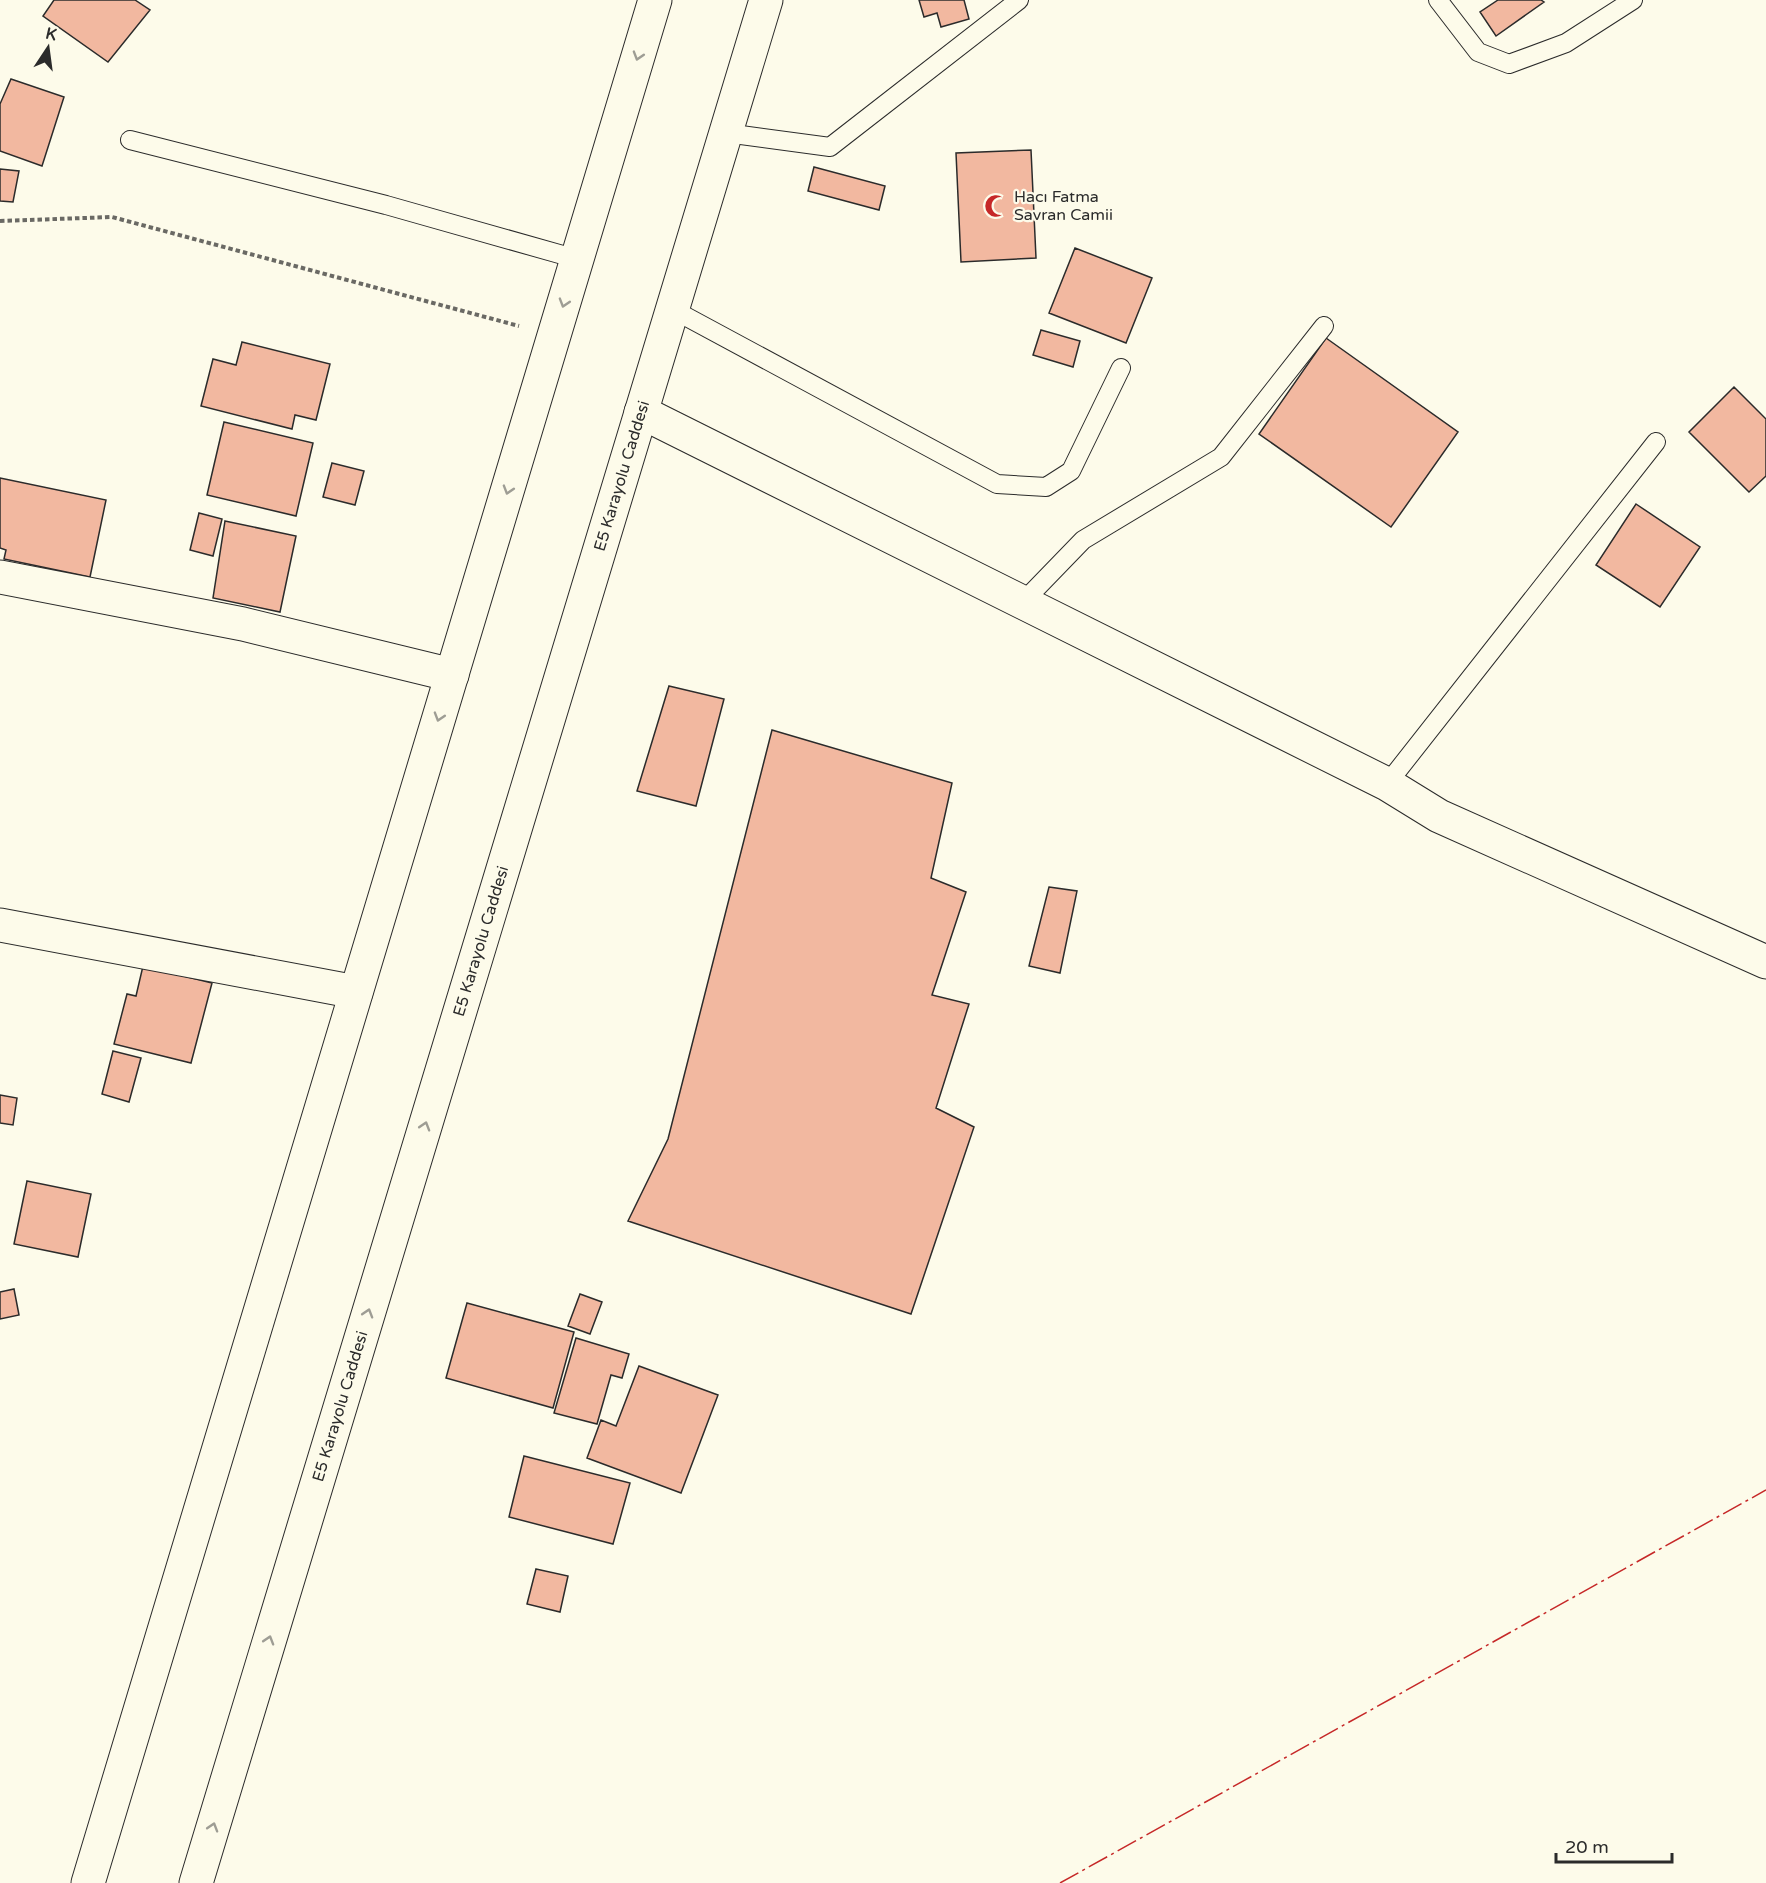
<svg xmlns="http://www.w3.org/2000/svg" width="1766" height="1883" font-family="'Varela Round',sans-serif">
	<rect width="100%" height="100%" fill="#fdfbea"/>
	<!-- building -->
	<path fill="#f2b8a0" stroke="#2b2b2b" stroke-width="1.5" d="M54,0H135L150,10L108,62L43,16Z
		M919,0H964L969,19L941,27L937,13L924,17Z
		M1498,0H1541L1544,2L1496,36L1480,12Z
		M11,79L64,97L42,166L0,151V104Z
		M1031,150L1036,258L961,262L956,153Z
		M814,167L885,186L879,210L808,191Z
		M0,169L19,171L13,202L0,201Z
		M1075,248L1152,278L1126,343L1049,313Z
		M1041,330L1080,341L1073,367L1033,355Z
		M1326,338L1458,432L1391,527L1259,434Z
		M242,342L330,364L316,420L295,415L292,429L201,406L213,359L236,365Z
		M1734,387L1766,419V476L1749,492L1689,432Z
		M224,422L313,443L296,516L207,495Z
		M332,463L364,471L355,505L323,497Z
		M0,478L106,500L90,577L4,559L6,550L0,548Z
		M1636,504L1700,547L1660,607L1596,565Z
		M199,513L222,519L213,556L190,550Z
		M225,521L296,536L280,612L213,598Z
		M669,686L724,699L696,806L637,791Z
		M772,730L952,783L931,878L966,892L932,995L969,1004L936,1108L974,1127L911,1314L628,1221L668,1139Z
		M1049,887L1077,891L1060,973L1029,966Z
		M143,966L212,983L191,1063L114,1044L127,994L136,996Z
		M113,1051L141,1058L129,1102L102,1094Z
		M0,1095L17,1098L13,1125L0,1123Z
		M27,1181L91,1194L78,1257L14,1244Z
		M14,1289L19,1315L0,1319V1292Z
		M580,1294L602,1302L590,1334L568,1326Z
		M467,1303L574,1332L553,1408L446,1378Z
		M576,1338L629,1354L622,1378L611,1375L597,1424L554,1413Z
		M639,1366L718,1395L681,1493L587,1458L601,1420L616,1426Z
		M524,1456L630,1483L613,1544L509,1517Z
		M536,1569L568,1576L560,1612L527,1604Z"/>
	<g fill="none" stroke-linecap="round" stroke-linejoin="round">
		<!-- service casing -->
		<g stroke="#2b2b2b" stroke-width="20">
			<path id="service" d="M1438,0L1478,52L1509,64L1566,43L1633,0
				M726,133L830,147L1019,0
				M130,140L386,205L577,259
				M672,309L997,484L1046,487L1071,471L1121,368
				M1022,603L1083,540L1221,457L1324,326
				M1387,784L1656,442"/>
		</g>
		<!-- minor casing -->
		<g stroke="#2b2b2b" stroke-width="35">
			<path id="minor" d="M641,412L1387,784L1439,816L1766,962
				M0,577L243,624L452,675
				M0,925L356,992"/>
		</g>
		<!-- trunk casing -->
		<g stroke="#2b2b2b" stroke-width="35">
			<g id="trunk">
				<path d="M88,1883L655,0"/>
				<path id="s1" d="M196,1883L766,0"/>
			</g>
		</g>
		<!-- path -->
		<path stroke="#6a6964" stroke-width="4" stroke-dasharray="4.5 3" stroke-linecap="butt" d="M0,221L112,217L519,326"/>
		<!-- service -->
		<use href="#service" stroke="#fdfbea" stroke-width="18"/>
		<!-- minor -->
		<use href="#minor" stroke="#fdfbea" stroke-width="33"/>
		<!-- trunk -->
		<use href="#trunk" stroke="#fdfbea" stroke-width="33"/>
		<!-- power -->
		<path stroke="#c62828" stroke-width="1.5" stroke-dasharray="21 4.5 3 4.5" stroke-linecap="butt" d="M1060,1883L1766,1490"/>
	</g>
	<!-- one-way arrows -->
	<defs><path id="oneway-chevron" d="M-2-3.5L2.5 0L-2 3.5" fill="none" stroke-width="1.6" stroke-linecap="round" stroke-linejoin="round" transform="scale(1.5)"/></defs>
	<g stroke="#9e9d94">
		<use href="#oneway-chevron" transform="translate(638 56) rotate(107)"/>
		<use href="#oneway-chevron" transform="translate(564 303) rotate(107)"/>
		<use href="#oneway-chevron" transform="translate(508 490) rotate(107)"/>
		<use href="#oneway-chevron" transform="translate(439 717) rotate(107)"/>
		<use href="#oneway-chevron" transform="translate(425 1126) rotate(-73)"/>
		<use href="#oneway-chevron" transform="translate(368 1313) rotate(-73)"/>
		<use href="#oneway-chevron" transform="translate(269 1640) rotate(-73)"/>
		<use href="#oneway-chevron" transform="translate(213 1827) rotate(-73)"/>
	</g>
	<!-- icons -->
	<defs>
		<g id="mosque-bare" transform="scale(1.8)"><path d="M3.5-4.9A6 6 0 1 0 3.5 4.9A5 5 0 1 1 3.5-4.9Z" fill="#c62828" stroke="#fdfbea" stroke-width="2.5" paint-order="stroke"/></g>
	</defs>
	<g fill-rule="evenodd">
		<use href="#mosque-bare" x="996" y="206"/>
	</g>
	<g text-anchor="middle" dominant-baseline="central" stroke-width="4.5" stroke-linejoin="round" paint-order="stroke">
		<!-- poi labels -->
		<g font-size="16" fill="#2b2b2b" stroke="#fdfbea" text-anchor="start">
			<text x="1014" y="197">Hacı Fatma<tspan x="1014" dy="18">Savran Camii</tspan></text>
		</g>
		<!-- street labels -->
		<g font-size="16" fill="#2b2b2b" stroke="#fdfbea">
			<text stroke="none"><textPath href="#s1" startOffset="1470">E5 Karayolu Caddesi</textPath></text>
			<text stroke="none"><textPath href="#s1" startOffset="984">E5 Karayolu Caddesi</textPath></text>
			<text stroke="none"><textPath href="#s1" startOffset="498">E5 Karayolu Caddesi</textPath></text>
		</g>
	</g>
	<!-- north arrow -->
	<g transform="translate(48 48) rotate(13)" stroke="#fdfbea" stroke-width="4.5" paint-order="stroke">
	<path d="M0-4.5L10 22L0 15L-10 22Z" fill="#2b2b2b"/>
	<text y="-9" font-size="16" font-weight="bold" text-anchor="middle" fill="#2b2b2b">K</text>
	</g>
	<!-- scale -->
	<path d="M1556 1853v9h116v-9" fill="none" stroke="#2b2b2b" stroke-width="3"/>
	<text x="1565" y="1853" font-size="18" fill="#2b2b2b" stroke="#fdfbea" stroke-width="4.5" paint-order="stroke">20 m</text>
</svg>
